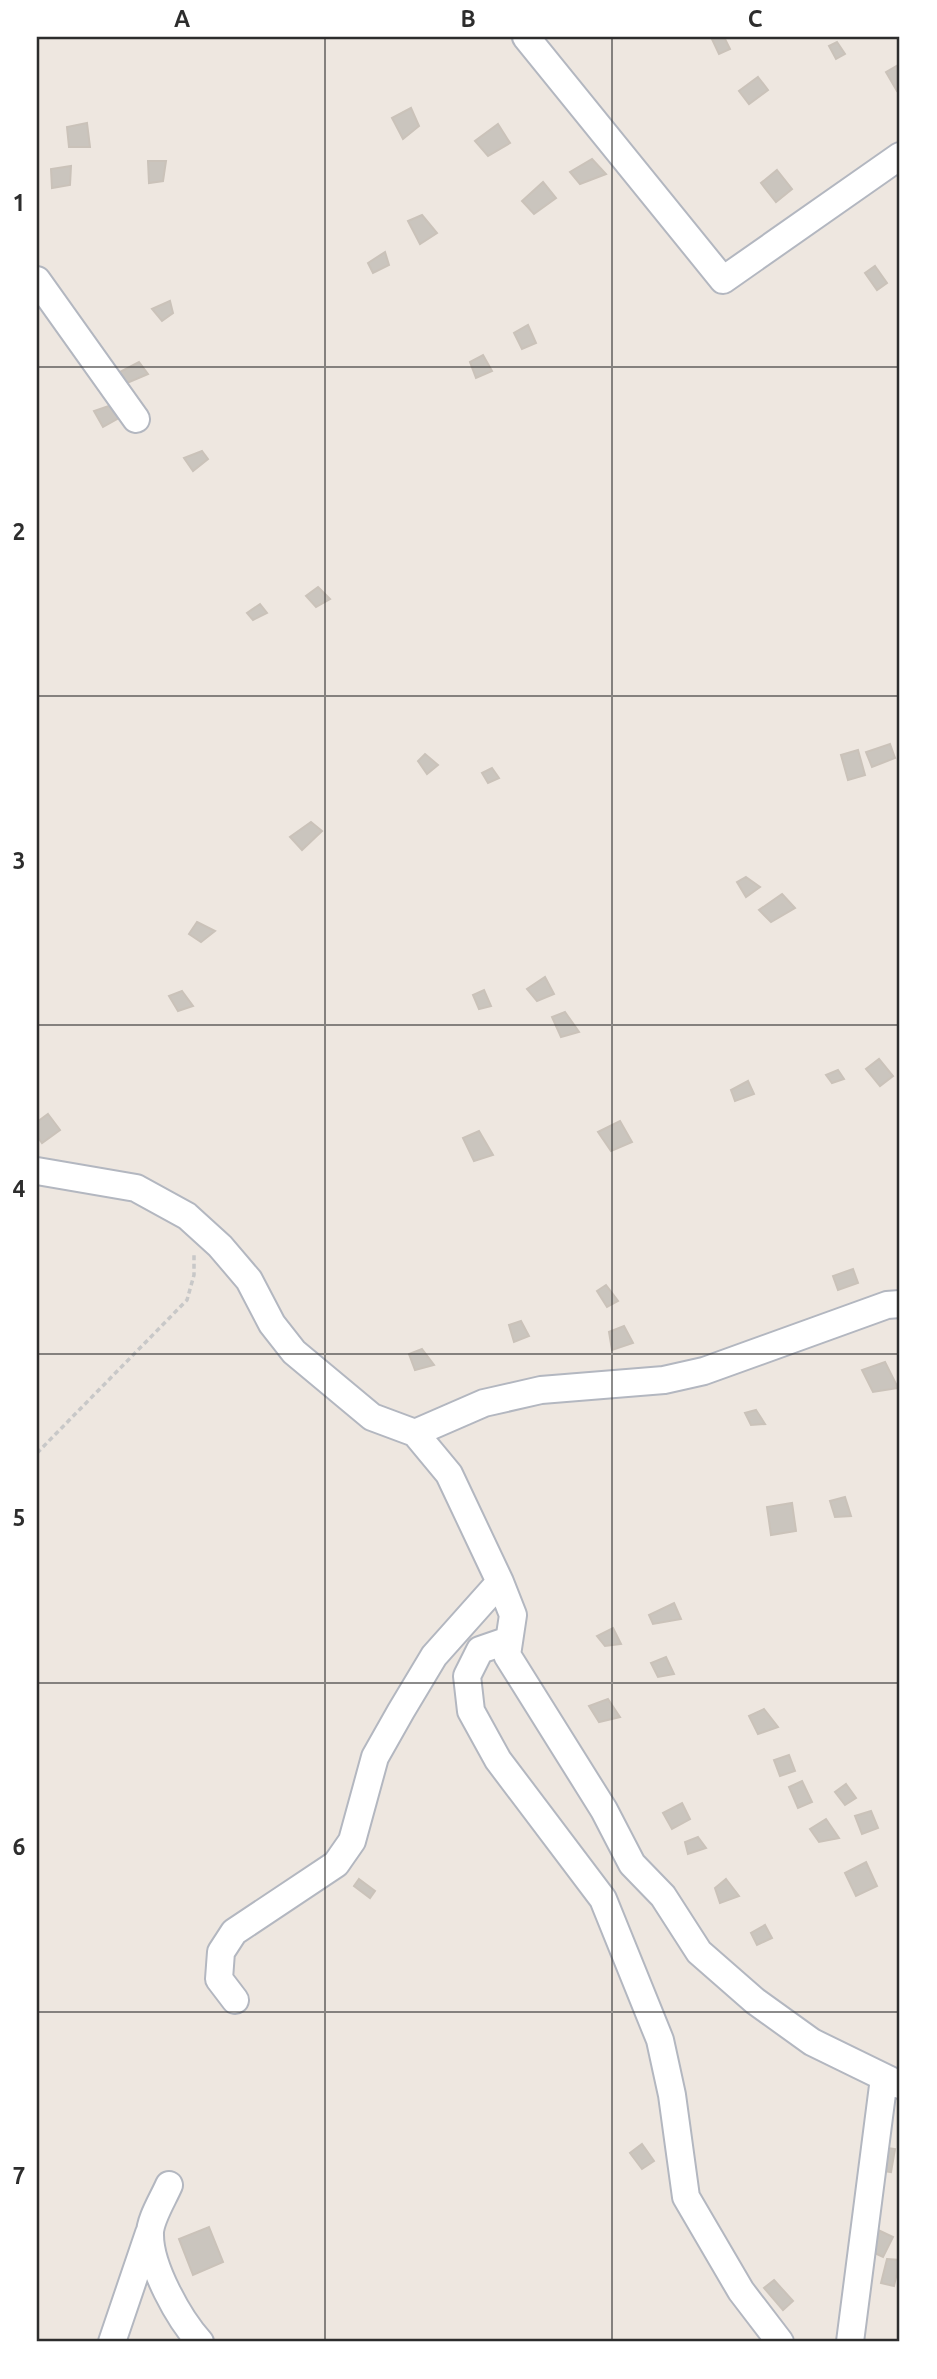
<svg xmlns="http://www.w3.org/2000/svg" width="937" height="2379" font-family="Ubuntu,sans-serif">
	<rect width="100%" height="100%" fill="#eee7e0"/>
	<!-- building -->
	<path fill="#cac5be" stroke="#cac2b9" stroke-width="2" d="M711,37H724L730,49L719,54Z
		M837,42L845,54L836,59L829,46Z
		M900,64V90L897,91L886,72Z
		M758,77L768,90L749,104L739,91Z
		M411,108L419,126L403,139L392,118Z
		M87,123L90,147H69L67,127Z
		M498,124L510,143L488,156L475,141Z
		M592,159L606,174L580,184L570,172Z
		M148,161H166L163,181L149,183Z
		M71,166L70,185L52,188L51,169Z
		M777,170L792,189L776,202L761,183Z
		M543,182L556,198L534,214L522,201Z
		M422,215L437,233L420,244L408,221Z
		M385,252L389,265L373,273L368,263Z
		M875,266L887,283L877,290L865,273Z
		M170,301L173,313L162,321L152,309Z
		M528,325L536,343L522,349L514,333Z
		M483,355L492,371L476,378L470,362Z
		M139,362L148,374L127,383L120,372Z
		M109,406L119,418L103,427L94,411Z
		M202,451L208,459L193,471L184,458Z
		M318,587L330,599L316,607L306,596Z
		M260,604L267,613L253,620L247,613Z
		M890,744L895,758L872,767L866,752Z
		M858,750L865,775L848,780L841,755Z
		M425,754L438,765L427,774L418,761Z
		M492,768L499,778L488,783L482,773Z
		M311,822L322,831L302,850L290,837Z
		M746,877L760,887L746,897L737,882Z
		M782,894L795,908L771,922L759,910Z
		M197,922L215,931L201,942L189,934Z
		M545,977L554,994L537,1001L527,989Z
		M484,990L491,1006L479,1009L473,995Z
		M182,991L193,1006L178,1011L169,996Z
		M565,1012L579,1032L561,1037L552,1017Z
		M879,1059L893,1076L880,1086L866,1069Z
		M838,1070L844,1079L832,1083L826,1075Z
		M748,1081L754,1094L735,1101L731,1090Z
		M48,1114L60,1130L42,1143L37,1136V1122Z
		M620,1121L632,1142L611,1151L598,1132Z
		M479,1131L493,1155L474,1161L463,1138Z
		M853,1269L858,1283L838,1290L833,1276Z
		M606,1285L618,1301L607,1307L597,1291Z
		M521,1321L529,1336L514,1342L509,1325Z
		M624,1326L633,1343L612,1350L609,1332Z
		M422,1349L434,1365L415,1370L409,1354Z
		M885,1362L898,1388L873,1392L862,1370Z
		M756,1410L765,1424L751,1425L745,1413Z
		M845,1497L851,1516L835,1517L830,1501Z
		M792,1503L796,1531L771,1535L767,1507Z
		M674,1603L681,1619L653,1624L649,1615Z
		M613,1628L621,1644L605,1646L597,1636Z
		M666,1657L674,1674L658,1677L651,1663Z
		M608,1699L620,1717L599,1722L589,1706Z
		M764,1709L778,1727L758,1734L749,1716Z
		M789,1755L795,1771L780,1776L774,1760Z
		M802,1781L812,1802L798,1808L789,1787Z
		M846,1784L856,1798L845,1805L835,1792Z
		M682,1803L690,1819L672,1829L663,1813Z
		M871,1811L878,1828L862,1834L855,1816Z
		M826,1819L839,1838L819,1842L810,1829Z
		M698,1837L706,1848L688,1854L685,1842Z
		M866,1862L877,1886L856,1896L845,1873Z
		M359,1879L375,1891L370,1898L354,1886Z
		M726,1879L739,1896L720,1903L715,1888Z
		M765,1925L772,1938L757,1945L751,1933Z
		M642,2144L654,2161L642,2169L630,2153Z
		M881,2147L895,2149L891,2172L877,2170Z
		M209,2227L223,2262L193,2275L179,2239Z
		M878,2230L893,2237L883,2257L868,2250Z
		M887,2259L900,2260L894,2286L881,2283Z
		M774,2280L793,2301L783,2310L764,2288Z"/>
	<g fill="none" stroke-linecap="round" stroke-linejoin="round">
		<!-- minor casing -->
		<g stroke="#b3b7c0" stroke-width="30">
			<path id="minor" d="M526,37L723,280L900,156
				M37,280L136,419
				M37,1171L136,1188L187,1216L220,1246L249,1280L272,1324L294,1352L372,1417L415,1433L449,1474L500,1582L513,1615L507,1655L604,1810L632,1864L663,1896L699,1952L755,2001L812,2042L900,2085
				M415,1433L484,1403L541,1390L664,1380L704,1371L887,1305L900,1304
				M509,1640L480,1650L467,1676L471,1711L498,1760L603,1899L660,2040L672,2095L686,2197L741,2291L780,2342
				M235,2000L219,1979L221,1952L234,1932L336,1864L352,1841L375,1757L401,1711L434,1656L500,1582
				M169,2185C163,2199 149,2221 150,2235C150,2267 179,2319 200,2342
				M112,2342L149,2233
				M850,2342L884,2078"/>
		</g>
		<!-- path -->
		<path stroke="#c8c8c8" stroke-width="3.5" stroke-dasharray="5 3.5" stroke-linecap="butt" d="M37,1453L187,1300L194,1275V1252"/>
		<!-- minor -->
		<use href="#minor" stroke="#fff" stroke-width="26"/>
	</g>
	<!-- grid -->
	<path fill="none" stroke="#2d2d2d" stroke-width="2" stroke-opacity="0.55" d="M325,37V2342M612,37V2342M37,367H900M37,696H900M37,1025H900M37,1354H900M37,1683H900M37,2012H900"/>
	<!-- border -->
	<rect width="937" height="2379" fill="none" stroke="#ffffff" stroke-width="77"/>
	<rect x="38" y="38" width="860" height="2302" fill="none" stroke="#2d2d2d" stroke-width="2.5"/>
	<g font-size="23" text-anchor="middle" font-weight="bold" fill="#2d2d2d">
		<text x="182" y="27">A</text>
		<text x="468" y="27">B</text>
		<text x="755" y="27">C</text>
		<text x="19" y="211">1</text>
		<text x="19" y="540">2</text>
		<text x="19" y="869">3</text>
		<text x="19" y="1197">4</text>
		<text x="19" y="1526">5</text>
		<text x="19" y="1855">6</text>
		<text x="19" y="2184">7</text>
	</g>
</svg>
